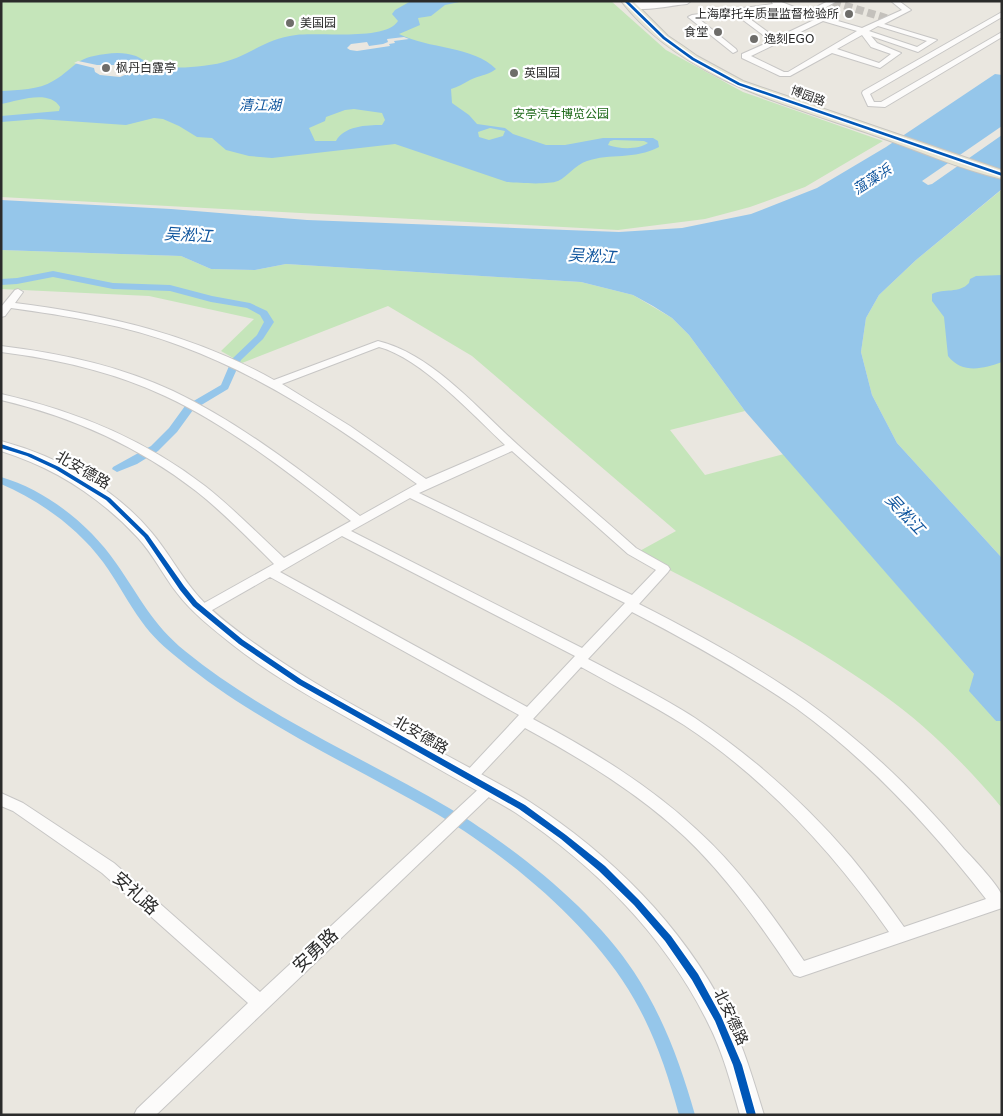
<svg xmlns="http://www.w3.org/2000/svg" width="1003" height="1116" font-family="'DejaVu Sans','Noto Sans SC',sans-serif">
	<rect width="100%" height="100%" fill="#eae7e0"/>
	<!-- green -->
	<path fill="#c5e5ba" d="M1,1H611L666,50L743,92L883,141L805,187L750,207L705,219L618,230L1,197Z
		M1000,191H1002V558L897,443L872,395L861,352L866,318L879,295L916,260Z
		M1,250L181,256L211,269L255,270L286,264L581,282L633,295L672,318L689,335L745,411L670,430L705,475L784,454L974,674L996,721H1002V808C967,766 926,725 882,694C805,639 719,595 636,553L676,531L472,356L388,306L242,363L221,351L254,319L149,296L1,289Z"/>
	<!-- water -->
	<path fill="#95c6ea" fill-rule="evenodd" d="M411,1H464L445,5L431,16L418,18L420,25L399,34C428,49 474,46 496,69C487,76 479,75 470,80C463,84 458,87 451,89L452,103L469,115L477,124L505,128L513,134L546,145H565L603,138H653L658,141L659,147C634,160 610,153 587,161C575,165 567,177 558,181C548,185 518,183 507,182L395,144L272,158L249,156L226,150L212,138L197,137L179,126L163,119L154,118L126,125L39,119L1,122V116L59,111L60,107C49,89 18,101 1,104V91C18,90 39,90 53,81C70,72 74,60 94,56C108,53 122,51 136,56C141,58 147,63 153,64C164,68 180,68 191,67C208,66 227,63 243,55C261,46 274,38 296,35C319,32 386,41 398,21L392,14L395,10ZM354,109L382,113L385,120L382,125C366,125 344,126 336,141H315L309,128L325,121L326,117L345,110ZM490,128L505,131L503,136L489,140L479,137L478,132ZM614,140L644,141L648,143C638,150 619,149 608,145L610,141Z
		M995,74L1002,75V126L922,181L928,185L932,184L1002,135V189L916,260L879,295L866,318L861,352L872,395L897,443L1002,558V721H996L969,691L974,674L745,411L689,335L672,318L653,306L633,295L581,282L286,264L255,270L211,269L181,256L1,250V200L171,209L307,220L619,232L682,228L751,214L817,188L886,147Z
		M1002,275V362C983,369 962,374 948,356L944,317L932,301V294C944,288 959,294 969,283L970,279L976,276Z"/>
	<!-- pier -->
	<path fill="#eae7e0" d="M404,37L409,39L394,41L395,43L389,44L390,46L357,51L350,50L347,48L351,44L367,42L369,46L383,44L388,42L387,39Z
		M78,61L97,65H120L127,68L130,73L120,77L100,75L95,72L94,68L74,63Z"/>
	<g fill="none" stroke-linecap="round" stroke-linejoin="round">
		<!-- canal -->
		<path fill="#95c6ea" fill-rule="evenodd" d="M53,271L113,283L170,285L212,296L250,303L267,311L274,322L263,339L241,360L228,389L193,410L177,432L158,451L137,464L117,472L112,469L113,467L151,446L169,428L185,406L221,385L232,359L257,335L264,322L260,315L247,308L211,302L170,291L113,289L53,277L17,284L1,285V279L17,278Z
			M1,477C46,490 90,525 116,563C140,597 152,624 185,651C265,716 360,756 449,808C513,846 593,909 634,972C663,1016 681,1065 695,1115H679C668,1075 655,1035 634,999C592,925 509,857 437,814C350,764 257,723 179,659C165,648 152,636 142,622C128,603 117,581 103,562C77,527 40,501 1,484Z"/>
		<!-- minor-tunnel -->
		<path stroke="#c4c1bc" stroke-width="8" stroke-dasharray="8 4" stroke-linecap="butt" d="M833,2L889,19"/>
		<!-- minor casing -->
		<g stroke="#c7c6c5" stroke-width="2">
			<path id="minor" d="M771,1H779L807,12L828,1H837L814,14L862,28L902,10L891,1H899L911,10L884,24L937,40L918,52L871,36L877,43L901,53L880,68L832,53L790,76H780L742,58V54L771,41L735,14L698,18L736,49L737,51L733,53L688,17L692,15L773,4ZM779,7L816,19L776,38L742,13ZM823,21L857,31L788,72H784L751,56ZM878,26L927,41L917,47L869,31ZM862,35L871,47L891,54L879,63L837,49Z
				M1002,12V17L870,94L874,102H881L1002,32V37L885,107L868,106L862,93L863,91Z
				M18,289L23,292L15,303C105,314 194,335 274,380L378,341C432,354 478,409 518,445C557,480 597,513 636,548L668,566L670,569L668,572L639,604C696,633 753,664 806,701C865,743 918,794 964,849C972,857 1000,887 1002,896C1002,900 1002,904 1002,908L800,977L794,975C762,927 728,878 685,837C638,793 582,759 525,728L475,781L470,783L465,781L463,777L465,773L519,715L270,577L207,613H197L195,610L197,607L274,564C249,539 224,513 196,491C138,446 73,417 1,400V394C76,411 144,439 205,486C233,508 258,534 284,558L351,521C294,477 230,426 165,396C114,372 57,359 1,352V346C60,353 120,366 173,391C240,423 302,471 360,516L417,484C342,430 268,378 181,346C126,325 68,316 11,308L5,316L1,317V307L15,290ZM379,347C421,358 473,415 505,445L426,479L350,426L282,384ZM512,451L628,554L656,570L632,595L419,493ZM410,498L625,603L582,648L351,531ZM342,536L575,656L527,707L280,572ZM632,612C688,641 744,672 796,708C869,761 931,828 986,899L904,927C887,903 870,880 851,857C806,804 753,757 695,718C661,696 624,678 588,659ZM581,667C615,686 651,704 684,725C766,779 833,852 889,932L804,961C772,914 738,867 696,829C648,784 591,750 533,719Z
				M489,782L494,784L496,788L494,792L156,1115H134L137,1109L248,1003L102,873L13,811L1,806V793L23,803L114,863L260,992L484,784Z"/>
		</g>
		<!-- tertiary casing -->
		<g stroke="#c7c6c5" stroke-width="2">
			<path id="tertiary" d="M661,1H691L687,4C672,5 637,14 625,5L630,2Z
				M1,441C57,456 115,488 152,533C169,553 181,577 199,597C212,612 231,626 247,638C316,689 395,727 470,768C490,779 511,790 530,802C610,854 682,925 726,1011C743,1044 753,1079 764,1115H740C731,1084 723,1052 708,1023C666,937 595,866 516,813C500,803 483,794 467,785C435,767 404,749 373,732C325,705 276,679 233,645C213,629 192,613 177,593C163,575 153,554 138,538C100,497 55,468 1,451Z"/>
		</g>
		<!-- primary casing -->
		<g stroke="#c5c4c1" stroke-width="2">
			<path id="primary" d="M621,1H633L668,36L683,46L697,56L743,81L1002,170V179C959,169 917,150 876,136C785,104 683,80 621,1Z"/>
		</g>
		<!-- minor -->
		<use href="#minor" fill="#fcfbfa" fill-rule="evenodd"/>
		<!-- tertiary -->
		<use href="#tertiary" fill="#fcfbfa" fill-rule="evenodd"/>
		<!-- primary -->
		<use href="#primary" fill="#e7e5d4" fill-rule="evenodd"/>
		<!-- cycleway casing -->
		<g stroke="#fff" stroke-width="3">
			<path id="cycleway" d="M624,1H628L665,37L680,48L694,58L740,83L1002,173V176L738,85L692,60L663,39Z
				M1,444L31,454L59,467L110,498L148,535L184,586L197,602L243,640L302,680L525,805L566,835L605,866L639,900L671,936L698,974L721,1016L742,1065L756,1115H747L733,1065L715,1021L692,980L665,941L634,905L599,871L561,839L519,809L298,684L239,644L193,606L180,590L144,537L106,500L55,469L27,456L1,448Z"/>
		</g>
		<!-- cycleway -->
		<use href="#cycleway" fill="#0057b8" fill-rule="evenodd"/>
	</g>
	<!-- markers -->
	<g fill="#6e6d6a" stroke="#fff" stroke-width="2">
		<circle cx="849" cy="14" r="5"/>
		<circle cx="290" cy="23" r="5"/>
		<circle cx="718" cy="32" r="5"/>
		<circle cx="754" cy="39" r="5"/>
		<circle cx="106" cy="68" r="5"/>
		<circle cx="514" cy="73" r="5"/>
	</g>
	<g text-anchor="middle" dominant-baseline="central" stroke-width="4.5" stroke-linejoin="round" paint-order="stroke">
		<!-- far-poi labels -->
		<g font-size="12" fill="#2b2b2b" stroke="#fff" text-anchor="start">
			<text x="839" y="14" text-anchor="end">上海摩托车质量监督检验所</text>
			<text x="300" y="23">美国园</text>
			<text x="708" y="32" text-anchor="end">食堂</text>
			<text x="764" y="39">逸刻EGO</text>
			<text x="116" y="68">枫丹白露亭</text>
			<text x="524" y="73">英国园</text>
		</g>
		<!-- far-street labels -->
		<g font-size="12" fill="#2b2b2b" stroke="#fff">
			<text transform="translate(808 96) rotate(20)">博园路</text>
		</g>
		<!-- far-park labels -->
		<g font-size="12" fill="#1e691a" stroke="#fff">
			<text x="561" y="114">安亭汽车博览公园</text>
		</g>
		<!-- far-water labels -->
		<g font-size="14" font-style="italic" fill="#0e549d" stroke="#fff">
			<text x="260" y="105">清江湖</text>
			<text transform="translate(872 179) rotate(-33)">蕰藻浜</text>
		</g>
		<!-- street labels -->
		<g font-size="15" fill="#2b2b2b" stroke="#fff">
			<text transform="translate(83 470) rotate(30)">北安德路</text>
			<text transform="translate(421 735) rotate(30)">北安德路</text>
			<text transform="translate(731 1017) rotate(65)">北安德路</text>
		</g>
		<!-- water labels -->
		<g font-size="16" font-style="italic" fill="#0e549d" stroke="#fff">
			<text transform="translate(188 235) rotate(3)">吴淞江</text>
			<text transform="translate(592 256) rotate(3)">吴淞江</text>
			<text transform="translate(905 514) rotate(47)">吴淞江</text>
		</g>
		<!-- near-street labels -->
		<g font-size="18" fill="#2b2b2b" stroke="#fff">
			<text transform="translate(136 893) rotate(42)">安礼路</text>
			<text transform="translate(315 950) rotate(-43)">安勇路</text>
		</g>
	</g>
	<!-- border -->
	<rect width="1003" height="1116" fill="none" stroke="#2b2b2b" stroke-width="5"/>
</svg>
